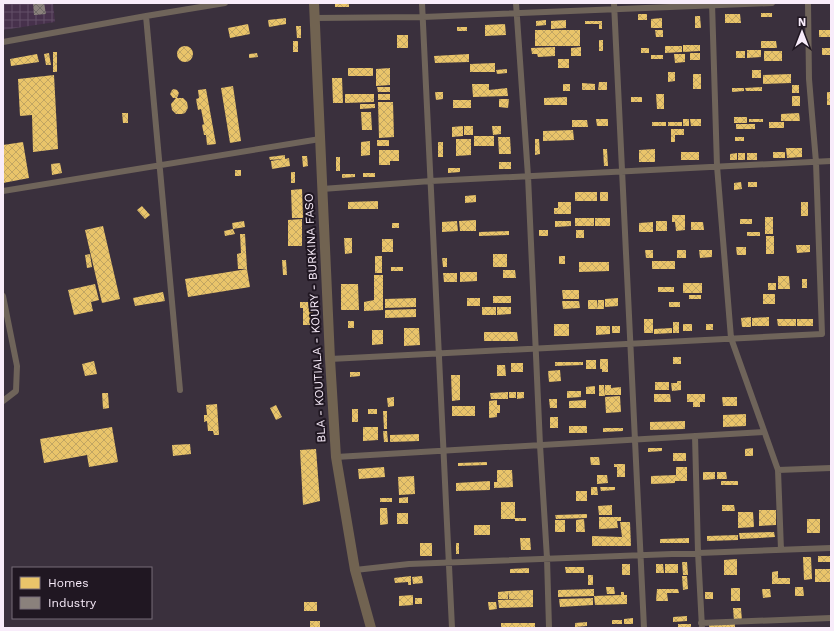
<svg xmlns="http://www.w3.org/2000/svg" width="834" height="631" font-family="'Work Sans',sans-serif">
	<defs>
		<pattern id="industrial-grid" width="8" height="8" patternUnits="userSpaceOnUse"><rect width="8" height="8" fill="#47314c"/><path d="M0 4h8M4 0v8" fill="none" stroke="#624f67"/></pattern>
		<pattern id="homes-cross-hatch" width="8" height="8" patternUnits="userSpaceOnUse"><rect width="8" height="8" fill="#e9c46a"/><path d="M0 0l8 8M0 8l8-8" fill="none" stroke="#c1a562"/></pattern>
		<pattern id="industry-cross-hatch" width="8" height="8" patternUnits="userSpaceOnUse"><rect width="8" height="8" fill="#8a817c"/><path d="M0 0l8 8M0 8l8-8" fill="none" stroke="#706a68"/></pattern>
	</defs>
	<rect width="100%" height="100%" fill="#3a303d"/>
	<!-- industrial -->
	<path fill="url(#industrial-grid)" d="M3,3H53L55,22L3,30Z"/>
	<!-- homes -->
	<path fill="url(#homes-cross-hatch)" d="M335,3H349V7H335Z
		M761,13H772V17H761Z
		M638,14H647V20H638Z
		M725,14H740L741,23H725Z
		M695,16H700L701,28H695Z
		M286,18V24L269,27L268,20Z
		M662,18V28H651V19Z
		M546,20V25L536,26V21Z
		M566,20V28L551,29V21Z
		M585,21H602V29H599V24H585Z
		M248,24L250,34L230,38L228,28Z
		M505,24L506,35L485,36V25Z
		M296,26H301V38H297Z
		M457,27H467V31H457Z
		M535,30H580V46H535Z
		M655,30H663V37H656Z
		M819,30H830V37H819Z
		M397,35H408V48H397Z
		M599,40H603V51H599Z
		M293,41H298V52H293Z
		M761,41H776L777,48H761Z
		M683,45H700V51L683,52Z
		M177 54a8 8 0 1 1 16 0a8 8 0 1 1-16 0Z
		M665,46H682V52L665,53Z
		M555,47V56L538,57L537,54H532L531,48Z
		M581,47V56H571V48Z
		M641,48H649V53H641Z
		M822,48H831V55H822Z
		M747,50H761V57L747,58Z
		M736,51H745V58H736Z
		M764,51H782V61H764Z
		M53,52H57V72H53Z
		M49,53L51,65H46L44,54Z
		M257,53L258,57L249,58V54Z
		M690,53H700V60H690Z
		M37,54L39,62L11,66L10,59Z
		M469,54V62L435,63L434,56Z
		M674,54H685V62L675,63Z
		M651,55H663V59H651Z
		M558,59H569V68H558Z
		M495,63V72H470V64Z
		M348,68H373V76H348Z
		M390,68V85L376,86V69Z
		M507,69V73L497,74L496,70Z
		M752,70H761V78H752Z
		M668,72H675V81L668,82Z
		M693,74H701V89H693Z
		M791,74V83L763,84V75Z
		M54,75L58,149L33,152L32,115L20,116L18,79Z
		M332,78H342L343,103H333Z
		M599,82H607V90H598Z
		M582,83L595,84V90H582Z
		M472,84H489V90L507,88L508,96L473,97Z
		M563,84H570V91H563Z
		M792,85H799V93H792Z
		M233,86L241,141L230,143L221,88Z
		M377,87H390V92H378Z
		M762,87V91H746L745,88Z
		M732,88H744V91L732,92Z
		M174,89L177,90L179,93L177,98H183L187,102L188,108L185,113L182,114H176L172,110L171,104L176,98H173L170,94L172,90Z
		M206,89L216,144L207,145L206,135H204L202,125L204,124L201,109L198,110L196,99L199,98L198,90Z
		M435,92H443V99L436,100Z
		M827,92H831V105H827Z
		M345,94H374V102L345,103Z
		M378,94H390V100H378Z
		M656,94H664V109H657Z
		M792,96H800V106H792Z
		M567,97V105H544V98Z
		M631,97H642V102H631Z
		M499,99H509L508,108L499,107Z
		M453,100H471V108H453Z
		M378,102H393L394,137L379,138Z
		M360,104H375V108L360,109Z
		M361,112H371L372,130H362Z
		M122,113H128V123H123Z
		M799,113L800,121H781V114Z
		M734,117H747V123H734Z
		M596,119H608V126H597Z
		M683,119H689V126H683Z
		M690,119H701V126H691Z
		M749,119H763V122H749Z
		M572,120H587L588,127H572Z
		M652,122H666V126H652Z
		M668,122H682V126H668Z
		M769,122H784V128H769Z
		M736,124H755V129H736Z
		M463,126V136L452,137V127Z
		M464,126H473V135H464Z
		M492,126H501V134L493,135Z
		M671,129H684V135H675V142H671Z
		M573,130L574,140L543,141V131Z
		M474,136H494V146H474Z
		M498,137H510L511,154H499Z
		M735,137H744V141H735Z
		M456,139H471V155L456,156Z
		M535,139H539L540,154L535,155Z
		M377,140H389V146H377Z
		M370,141V155L361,156V142Z
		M23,142L29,178L3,183V145Z
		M438,142H443V157H438Z
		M786,148H802V157L787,158Z
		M603,149H607L608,166H604Z
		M655,149V162H639V150Z
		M379,150H399V161H390V165H379Z
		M681,152H699V160H681Z
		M773,152H785V158H773Z
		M737,153V160H730V154Z
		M738,153H745V160H738Z
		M747,153H757V160H747Z
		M285,155V159L289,158L290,166L272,169L271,161L283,159L270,160L269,157Z
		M302,156H307L308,166L303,167Z
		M336,157H340V171H336Z
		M499,162H511V169H499Z
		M60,163L62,173L52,175L51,164Z
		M448,168H460V172L448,173Z
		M235,170H241V176H235Z
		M291,172H295V183H291Z
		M363,173H375V177H363Z
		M342,174H355V177L342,178Z
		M741,182L742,189L734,190V183Z
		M748,182H757V187H748Z
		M302,189L303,218H292L291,190Z
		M575,192H597V201H575Z
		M600,192H608V201H600Z
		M476,195V202L465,203V196Z
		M378,201V209H348V202Z
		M558,202H571V214H554V208H558Z
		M801,202H808V216H801Z
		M142,206L150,215L145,219L137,210Z
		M672,215H685V230L676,231L675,222H672Z
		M765,217H773V234H765Z
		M575,218H594V226H575Z
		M595,218H610V226H595Z
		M302,219V246H288V220Z
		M740,219H752V224H740Z
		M476,220V231H460L459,221Z
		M244,221L245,227L233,229L232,223Z
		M457,221L458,231L442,232V222Z
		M555,221H571V226L555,227Z
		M656,221H667V231H656Z
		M653,222V232H639V223Z
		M691,222H703L704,230H691Z
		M392,223H399V228H392Z
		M103,226L120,299L102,303L85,230Z
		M233,229L235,234L225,236L224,231Z
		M539,230H548V236H539Z
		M576,230H584V238H576Z
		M509,231V235L479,236V232Z
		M747,232H760V236H747Z
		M240,234H245L247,269H238L237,254L241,253Z
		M766,236H774V254H766Z
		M344,238H352V253L345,254Z
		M382,239H393V252H382Z
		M796,245H810V252L797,253Z
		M736,247H746V255H737Z
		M645,250H653V258H646Z
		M677,250H686V258H677Z
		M699,250H712V257L700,258Z
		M90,254L92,267L87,268L85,255Z
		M493,254H507V267H493Z
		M375,256H382V273H375Z
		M559,256H565V264H559Z
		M442,258H447V267H443Z
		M282,260H286L287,275H283Z
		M652,261H675V269H652Z
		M579,262H609V271L579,272Z
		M391,267H403V271H391Z
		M247,269L250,287L188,297L185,279Z
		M503,270H515L516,278H503Z
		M460,272H477V281L460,282Z
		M443,273H457V282H444Z
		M374,275H383V310L364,311V302L374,300Z
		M778,276H789L790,289H778Z
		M802,279H807V288H802Z
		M683,283H702V293H683Z
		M768,283H776V290H768Z
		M95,284L99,300L91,302L93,311L74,315L68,290Z
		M341,284H358L359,310H341Z
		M658,287H674V292H658Z
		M562,290H579V299H563Z
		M163,292L165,301L135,306L133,298Z
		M763,294H775V304H763Z
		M689,295H701V299H689Z
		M493,296H511V303H493Z
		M416,298V307L385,308V299Z
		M467,298H480V306H467Z
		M618,298V306L605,307V299Z
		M588,300H597L598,309H588Z
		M598,300H604V309H598Z
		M562,301H579L580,308L563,309Z
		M300,302H308V308L309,302H312L314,325H303V308H300Z
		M669,302H680V307H669Z
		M482,307H496V315H482Z
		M497,307H511V314L497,315Z
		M416,309V317L385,318V310Z
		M751,317V327H742L741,318Z
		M769,317V326H752V318Z
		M644,319H653V333H644Z
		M777,319H796V326H778Z
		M797,319H813V326H797Z
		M348,321H354V328H348Z
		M673,322H679V333H673Z
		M554,324H569V336H554Z
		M683,324H692V331H683Z
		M706,324H713V330H706Z
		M596,326H610V334L596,335Z
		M612,326H620V333H612Z
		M404,328H419L420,345L404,346Z
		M672,328V333L654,334V329Z
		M372,330H383V344L372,345Z
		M484,332H517L518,341H484Z
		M673,357H681V364H673Z
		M600,359H608V372H602V369H600Z
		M586,360H596V369H586Z
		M94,361L97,374L85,376L82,364Z
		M555,362H583V365L555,366Z
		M511,363H523V372H511Z
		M497,365H505L506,376H497Z
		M560,370L561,381L549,382L548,371Z
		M350,372H360V376L350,377Z
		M451,375H460V400L452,401Z
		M677,381H681V390L672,391L671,383H677Z
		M655,382H669V390H655Z
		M599,385H604L605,396H599Z
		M605,385H611V388L621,387V395H605Z
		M595,386V394H586V387Z
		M567,391H581V397L567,398Z
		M508,392V399H491L490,393Z
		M509,392H516V398H509Z
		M517,392H524V398L517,399Z
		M102,393H108L109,408L103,409Z
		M654,394H670L671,402H654Z
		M687,394H705V402H700V407H693V402H687Z
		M620,396L621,412L606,413L605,397Z
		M394,397V406L388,407L387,398Z
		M722,397H737V406H723Z
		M549,399H557V408H550Z
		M497,400V405H500V413H497V417L489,418V401Z
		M586,400V408H569V401Z
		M217,404L219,435H214L213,431H208L207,421L204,422V415H207L206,405Z
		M276,405L282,417L276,420L270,408Z
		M452,406H475V416H452Z
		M352,409H358V422H352Z
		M368,409H377V414H368Z
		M383,411H387V429H384Z
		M746,414V426L723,427V415Z
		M550,417H558V428H550Z
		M685,421V429L650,430V422Z
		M569,426H587V433H569Z
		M112,427L118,462L89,467L87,455L44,463L40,439Z
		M363,427H378V440L363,441Z
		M603,428H623V431L603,432Z
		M383,431H387L388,442H384Z
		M419,434V441L390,442V435Z
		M190,444L191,454L173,456L172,445Z
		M648,448H662V451L648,452Z
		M753,448V456H745V449Z
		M316,449L320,501L303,505L300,450Z
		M673,453H686V461H673Z
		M590,457H599L600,465H591Z
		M487,462V465L458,466V463Z
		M614,464H625V477H617V467H614Z
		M384,467L385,477L359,479L358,469Z
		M676,467H687V481H675V483L651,484V476L676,475Z
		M497,470H512L513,487L494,488V482H497Z
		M703,472H715V479L703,480Z
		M717,472H726L727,479H717Z
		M597,475H607L608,483L597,484Z
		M414,476L415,494L399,495L398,477Z
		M490,481V490L456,491V483Z
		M721,481H738V485H721Z
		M591,487H597L598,495H591Z
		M600,487H615V490L601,491Z
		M576,491H587V501H576Z
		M408,497V503H399V498Z
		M380,498H392V502H380Z
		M501,502H515V518H526V521H515V519H501Z
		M612,505V515H599L598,506Z
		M722,505H734L735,511H722Z
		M380,508H387L388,524L380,525Z
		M759,510H776V525L759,526Z
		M738,512H753L754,527L738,528Z
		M397,513H408V524H397Z
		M587,514V518L556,519L555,515Z
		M599,517H621V521H617L618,528L599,529Z
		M584,519L585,532H576V520Z
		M807,519H820V533H807Z
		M555,520H565V532H555Z
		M620,522H630L631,546H592V536L622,537Z
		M474,525H490V535H474Z
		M774,532L775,537L740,539L739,533Z
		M738,535V540L707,541V536Z
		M520,538H530L531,550H521Z
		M689,538V543H660V539Z
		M420,543H432V556H420Z
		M456,543H459V554H456Z
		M818,556H830V562H818Z
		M803,557H811L812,579L804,580Z
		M737,559V575H724V560Z
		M682,562H687L688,575H683Z
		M622,564H630V575H622Z
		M656,564H663L664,573H656Z
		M665,564H678V573H665Z
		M565,567H584V573H566Z
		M529,568V573H510V569Z
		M815,569H831V582H815Z
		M778,571V578H790V584H772V572Z
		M588,575H593V585H588Z
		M411,576V585H408V582L395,583L394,578Z
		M422,576L423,583L413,584L412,577Z
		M682,576H687L688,589L683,590Z
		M606,587H614L615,594H607Z
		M795,587H803L804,596H795Z
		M731,588H740V601H731Z
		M594,589V596L558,597V590Z
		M657,589H678L679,593H667L668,601H656Z
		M762,589H770L771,597L763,598Z
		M533,590V607L499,608L498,600L527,599H509L508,591Z
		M508,591V599H498V592Z
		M621,592H624V595H627V604L595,605L594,596L621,595Z
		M705,592H713V599H705Z
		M413,595V605L399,606V596Z
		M415,598H422V604H415Z
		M593,598V605L560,607L559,599Z
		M304,602H317V611H304Z
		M488,602H496L497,609L489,610Z
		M733,608H741L742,621H734Z
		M687,616V621L673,622V617Z
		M633,618V624H624V619Z
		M612,620H622V624H612Z
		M310,621H320V628H310Z
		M587,622V626L575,627V623Z
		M735,622V628H709V624Z
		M501,623H535V628H501Z
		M678,624H691V628H678Z"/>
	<!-- industry -->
	<path fill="url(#industry-cross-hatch)" d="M33,3H44L46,14L34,15Z"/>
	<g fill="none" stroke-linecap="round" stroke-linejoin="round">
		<!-- minor -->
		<path stroke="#6f645a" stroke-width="6" d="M422,3L452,628
			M516,3L528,176L540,445L547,558L549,628
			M614,3L644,628
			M712,3L717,166L731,338L778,470
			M146,16L180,390
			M314,18L423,17L772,3
			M3,42L146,16L225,3
			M322,189L431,181L831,161
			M3,191L320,139
			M3,296L17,366L16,391L3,401
			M330,359L822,334L816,162L809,79L808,3
			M695,436L698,552L702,628
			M336,457L764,432
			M781,550L778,470L831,468
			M355,570L409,564L831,548
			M701,623L831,618"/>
		<!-- primary -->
		<path stroke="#716351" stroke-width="10" d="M314,3L330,359L336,457L355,570L371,628"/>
	</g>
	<g text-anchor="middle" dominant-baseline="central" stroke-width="4" stroke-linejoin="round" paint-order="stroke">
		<!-- street labels -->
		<g font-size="12" fill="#f8ecfa" stroke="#201722">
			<text transform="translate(315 318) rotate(-93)">BLA - KOUTIALA - KOURY - BURKINA FASO</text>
		</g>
	</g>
	<!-- border -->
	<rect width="834" height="631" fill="none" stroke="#f8ecfa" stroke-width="8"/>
	<!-- legend -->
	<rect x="12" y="567" width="140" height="52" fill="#201722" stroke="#766c78"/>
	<rect x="20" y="577" width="20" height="12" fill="#e9c46a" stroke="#766c78"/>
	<text x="48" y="587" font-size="12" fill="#f8ecfa">Homes</text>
	<rect x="20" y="597" width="20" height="12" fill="#8a817c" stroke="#766c78"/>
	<text x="48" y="607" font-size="12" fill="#f8ecfa">Industry</text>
	<!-- north arrow -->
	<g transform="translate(802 32)" stroke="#201722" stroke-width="3" paint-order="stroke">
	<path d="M0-3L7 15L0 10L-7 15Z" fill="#f8ecfa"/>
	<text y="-6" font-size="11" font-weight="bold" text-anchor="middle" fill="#f8ecfa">N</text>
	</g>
</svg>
